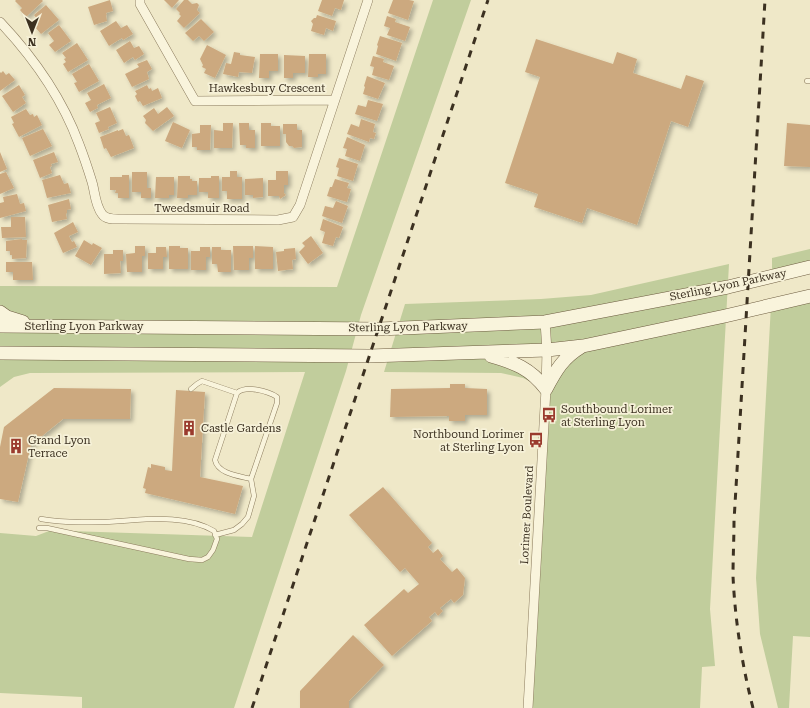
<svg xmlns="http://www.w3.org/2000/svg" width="810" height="708" font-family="'Roboto Serif',serif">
	<defs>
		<filter id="shadow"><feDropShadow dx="3" dy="3" stdDeviation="2" flood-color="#0004"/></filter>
	</defs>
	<rect width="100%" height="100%" fill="#efe8c8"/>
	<!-- green -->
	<path fill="#c1cd9c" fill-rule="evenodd" d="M433,0H471L361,315L346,371L234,708H82V697L0,693V533L36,536L49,531H69L252,537L305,372L30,373L14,377L0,387V360L13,354L0,353V286L337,287Z
		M810,249V267L772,276V258Z
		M729,264L710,609L715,666L702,667L700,708H528L546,389L523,378L501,373L384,372L405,304L541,299L591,295ZM481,353L569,354L538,378Z
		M810,296V637L793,636L789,708H778L760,634L756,578L771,305Z"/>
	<!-- building -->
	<path fill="#cca97f" filter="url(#shadow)" d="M16,0H42L43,1L26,17L20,10L22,8L15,1Z
		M110,0L113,11L106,13L107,15H106L107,21L94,25L88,7Z
		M164,0H179L172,8Z
		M184,0H188L192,4L197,3L199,5L197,10L200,13L184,28L177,21L181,16L179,14L180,13L176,9Z
		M322,0H344L341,10L335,8L332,16L318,11Z
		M393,0H409L414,1L408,20L388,13Z
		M46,5L59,20L41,34L35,27L38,25L35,22L38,20L34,15Z
		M317,15L336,21L333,31L326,28L324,35L311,31L313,24L311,21L314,18H316Z
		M387,16L396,19L395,22L410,27L405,41L387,35L390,28L384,26Z
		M201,19L214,32L204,41L199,36L193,41L185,33Z
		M116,21L121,28L127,25L133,34L123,40L122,38L109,46L100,31Z
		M59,25L71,41L55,52L49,45L54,41L48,33Z
		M380,36L402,43L396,61L376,54L378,46L377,45Z
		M536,39L613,64L617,52L637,59L633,73L681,89L686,75L704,81L688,127L671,121L637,225L587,208L582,223L534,207L538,194L505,183L540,77L525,72Z
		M130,41L134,48L139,46L144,54L135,60L133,57L124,63L116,50Z
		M77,43L88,60L68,72L63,64L66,62L64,59L66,58L62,53Z
		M207,45L226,55L215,78L204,73L206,69L202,67L203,65L200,59Z
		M234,52L240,53V55L255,57L252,73L239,72L238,77L223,74L226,63L231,64Z
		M260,54H278V71H269V78H259Z
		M309,54H326V74H318V77H308Z
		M284,55L305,56V73H293V78H284Z
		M373,56L384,59L383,62L394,66L389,80L372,75L374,67L370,66Z
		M147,60L152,69L147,72L149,79L132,87L125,74L139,67L137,64Z
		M89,64L99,81L79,92L74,83L77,82L72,74Z
		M3,71L6,75L9,73L15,80L0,91V72L1,73Z
		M367,76L385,83L378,99L363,94L365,87L364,86Z
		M104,84L111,98L97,105L98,108L90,112L85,103L91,100L87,93Z
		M19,85L25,95L22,97L26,103L13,112L2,96Z
		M147,85L149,89L151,88L152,91L158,88L162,98L143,106L140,101L138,102L135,96L137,94L135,91Z
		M368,100L383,104L377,121L355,114L358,105L366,107Z
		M110,107L117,123L108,127L109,129L99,133L95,123L100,121L96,113Z
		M167,107L174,116L153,131L145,123L146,120L143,116L154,108L158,114Z
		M26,109L30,115L33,114L34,117L37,115L42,125L19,137L12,124L14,123L11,117Z
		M361,119L375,124L373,132L376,133L374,139L370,138L369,142L347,134L351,124L359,127Z
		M173,122L190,130L182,148L165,141Z
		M223,123H233L232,148H214V130L223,131Z
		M239,123H249V130H255V148H246V145H240Z
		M261,123H271V126H280V146H261Z
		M787,123L810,125V167L784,166Z
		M283,124H297V130H302V147L294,148L292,146H289L286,142V134H283Z
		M200,125H211L210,150H197V147H192V134L200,133Z
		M43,129L52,146L30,156L22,138Z
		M123,129L126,136L129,135L134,148L111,157L106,148L104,149L100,137L118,130V131Z
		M347,137L365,145L360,161L345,156L347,149L343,148Z
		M0,152L7,169L0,172Z
		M54,152L58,162L51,164L52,166L50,167L52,173L40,178L33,160Z
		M339,158L358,164L353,181L337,176L339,168L336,167Z
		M230,171H237V177H242V199H227V191H222V177H230Z
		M276,171H288V185H284V193L286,195L280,199L279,196H268V180H276Z
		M6,172L14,188L0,194V174Z
		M132,172H147V188H151V198H141V192H132Z
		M60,175L64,184L68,183L71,193L47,198L42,180Z
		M122,175H129V198H118V193H115L116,190H110V177H122Z
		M178,176H190V179H192V181H197V195H188V198H177Z
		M211,176H219V198H208V192H199V178H211Z
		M156,177H174V195H169V198H155Z
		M263,178V197L253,198V195H245V179Z
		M335,179L349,183L347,188L351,189L347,202L327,196L330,187H332Z
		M17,194L20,204L24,203L26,211L0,218V203L4,202L3,197Z
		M69,199L71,209L67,210V213L66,214L67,219L52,222L48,205Z
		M336,201L348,206L342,223L322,216L325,206L333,208Z
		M11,217H25L26,237L2,238L1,227H11Z
		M323,219L343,227L339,238L336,237L333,246L322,243L325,232L320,230Z
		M73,222L78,232L69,236L72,242L74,241L77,247L63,253L54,233Z
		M311,236L323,253L308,264L299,252L305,246L302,243Z
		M22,239V240H27L26,258L12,259V255H10V251H6V241Z
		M84,240L92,245L93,243L102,248L91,265L75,256Z
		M135,246H145V256H142V272H127L126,254L135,253Z
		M169,246H180V248H188V269H169Z
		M233,246H253V258H249V270H234Z
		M255,246L273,247V269H255Z
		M156,247H166L167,257H163V269H148V253H156Z
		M200,247H210V257H206V270H191V251H200Z
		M212,247H221V250H231V272H218L217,264H212Z
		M295,248L296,259L292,260L293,269L278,271L276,252L284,251V249Z
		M113,250H123V261H120L121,273L104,274V254H113Z
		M6,262H32L33,280H13V272H6Z
		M450,384H465V388L487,389V415H465V421H449V416L390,417L391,389L450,388Z
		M54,388L131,389L130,419H63L31,445L18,502L0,499V447L4,427Z
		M176,390L205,392L200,477L243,486L235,514L145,493L146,489L143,488L148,467L151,468V464L165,467V470L172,471Z
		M383,487L432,543L428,547L433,553L438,549L443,556L440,559L452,572L457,568L465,578L463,595L454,603L451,599L440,608L443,611L438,616L435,612L429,617L432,621L392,656L364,625L404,589L408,593L419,584L405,568L400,572L349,515Z
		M353,635L384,665L349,701V708H300V691Z"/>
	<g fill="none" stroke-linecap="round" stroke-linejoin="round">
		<!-- service casing -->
		<g stroke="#8b7b5d" stroke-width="5.5">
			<path id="service" d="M807,81H810
				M191,389L197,384L202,381L237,393
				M39,528H47L189,559L202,560L208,557L213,550L217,539L214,531C187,515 151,519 121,521C98,523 64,523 41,519
				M215,535L234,530L242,524L248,517L254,496L251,479L277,403V397C268,391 246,385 237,393L215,460C218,474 239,476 251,479"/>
		</g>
		<!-- minor casing -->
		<g stroke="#8b7b5d" stroke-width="10">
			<path id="minor" d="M140,0V4L195,101L335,100
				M0,22C33,57 62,98 79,144C84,157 88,169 92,182C95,192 95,205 102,214C106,220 115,219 122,219L278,220L293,217L300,205L368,0
				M528,708L546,389L547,350L545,322"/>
		</g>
		<!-- secondary casing -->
		<g stroke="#6d5c40" stroke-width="14">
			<path id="secondary" d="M0,312L7,317L23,322
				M0,326L379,329L545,322L728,287L810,267
				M0,353L369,356L547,350L583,346L725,316L810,296
				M491,356C515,363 530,368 546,389C556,370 563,358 581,347"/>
		</g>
		<!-- service -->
		<use href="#service" stroke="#f9f4dc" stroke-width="4.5"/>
		<!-- minor -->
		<use href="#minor" stroke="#f9f4dc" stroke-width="9"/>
		<!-- secondary -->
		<use href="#secondary" stroke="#f9f4dc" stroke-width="13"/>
		<!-- rail -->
		<path stroke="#3c3121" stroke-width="3" stroke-dasharray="7 7" stroke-linecap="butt" d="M252,708L488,0
			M753,708C742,665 735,620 733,576C733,557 734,539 734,521L765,0"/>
	</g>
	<!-- icons -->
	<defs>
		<g id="bus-bare" transform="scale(1.2)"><path d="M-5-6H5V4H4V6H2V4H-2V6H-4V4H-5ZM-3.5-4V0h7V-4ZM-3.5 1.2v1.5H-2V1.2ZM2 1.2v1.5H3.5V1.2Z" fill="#9a3a2d" stroke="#f6f1d8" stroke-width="2.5" paint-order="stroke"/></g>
		<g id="building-bare" transform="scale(1.2)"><path d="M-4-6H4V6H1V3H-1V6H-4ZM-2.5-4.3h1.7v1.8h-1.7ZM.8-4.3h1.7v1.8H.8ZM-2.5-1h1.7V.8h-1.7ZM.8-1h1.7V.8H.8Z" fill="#9a3a2d" stroke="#f6f1d8" stroke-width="2.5" paint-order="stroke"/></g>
	</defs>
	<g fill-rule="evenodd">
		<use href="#bus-bare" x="549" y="415"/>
		<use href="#building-bare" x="189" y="428"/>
		<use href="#bus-bare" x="536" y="440"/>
		<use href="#building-bare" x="16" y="446"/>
	</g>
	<g text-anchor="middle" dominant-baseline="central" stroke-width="3.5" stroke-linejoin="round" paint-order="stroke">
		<!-- street labels -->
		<g font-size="11" fill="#3c3121" stroke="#f6f1d8">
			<text x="267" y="88">Hawkesbury Crescent</text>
			<text x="202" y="208">Tweedsmuir Road</text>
			<text transform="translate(728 285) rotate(-12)">Sterling Lyon Parkway</text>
			<text x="84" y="326">Sterling Lyon Parkway</text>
			<text transform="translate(408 327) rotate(-1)">Sterling Lyon Parkway</text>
			<text transform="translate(527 515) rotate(-87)">Lorimer Boulevard</text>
		</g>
		<!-- poi labels -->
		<g font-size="11" fill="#3c3121" stroke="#f6f1d8" text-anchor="start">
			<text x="561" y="409">Southbound Lorimer<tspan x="561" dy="13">at Sterling Lyon</tspan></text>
			<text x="201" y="428">Castle Gardens</text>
			<text x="524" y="434" text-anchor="end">Northbound Lorimer<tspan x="524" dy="13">at Sterling Lyon</tspan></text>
			<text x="28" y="440">Grand Lyon<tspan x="28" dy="13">Terrace</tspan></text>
		</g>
	</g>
	<!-- north arrow -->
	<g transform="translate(32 32) rotate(180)" stroke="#f6f1d8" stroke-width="3" paint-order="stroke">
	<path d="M0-3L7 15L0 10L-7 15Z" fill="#3c3121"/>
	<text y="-6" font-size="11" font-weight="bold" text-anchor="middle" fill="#3c3121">N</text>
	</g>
</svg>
